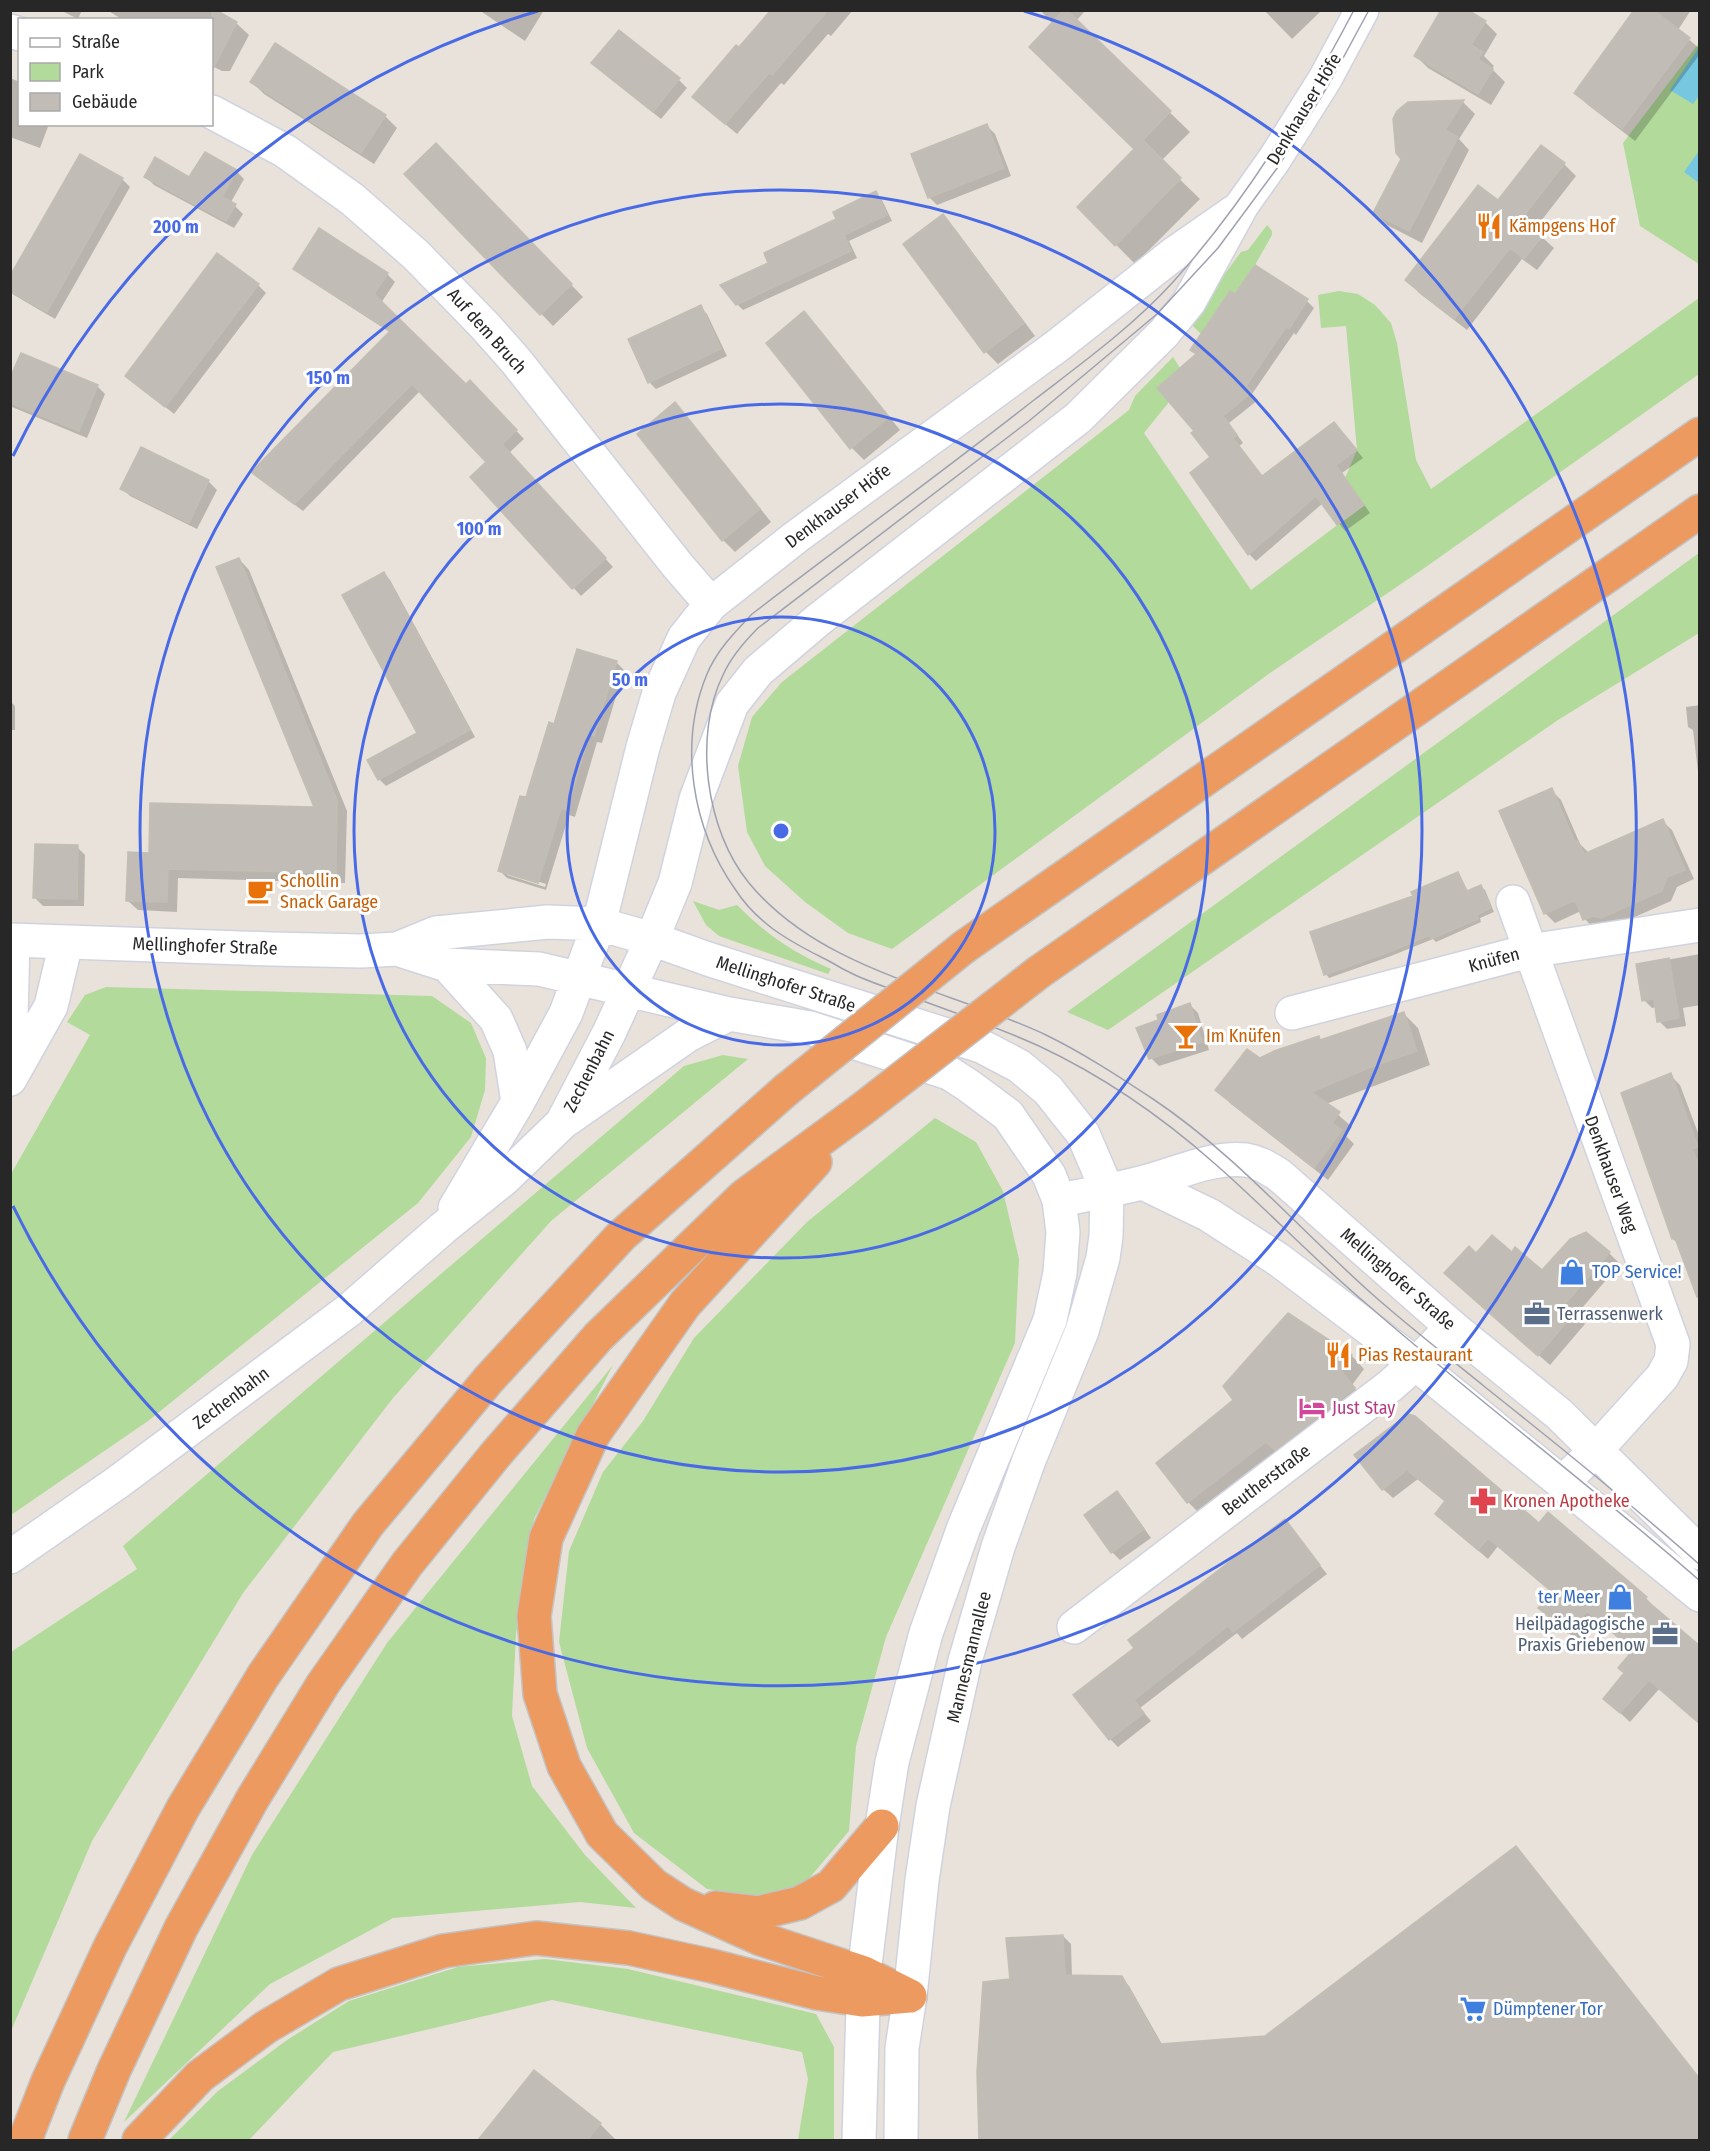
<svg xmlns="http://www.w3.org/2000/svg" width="1710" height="2151" font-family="'Fira Sans Condensed',sans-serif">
	<rect width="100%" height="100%" fill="#e8e2da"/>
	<!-- green -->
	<path fill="#b2da9b" d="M1699,43V264L1640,226L1623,143Z
		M1267,225L1272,231V235L1255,265L1235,294L1231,292L1201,334L1189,322L1241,252L1248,250Z
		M1339,291L1358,294L1375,305L1391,323L1397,343L1416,460L1431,489L1699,298V374L1423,569L1270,673L892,949L848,933L805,902L765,866L747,832L738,766L752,717L782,682L1129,410L1135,396L1173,357L1180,368L1157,388L1169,402L1144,433L1251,590L1364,505L1345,478L1357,450L1346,326L1321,328L1318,295Z
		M1699,553V633L1558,720L1108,1030L1067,1012Z
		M693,901L719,910L737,905C766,934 793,953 831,969L828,974L719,936L706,925Z
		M106,987L432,996L471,1023L486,1058L485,1090L471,1137L418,1203L148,1421L11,1515V1174L90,1035L67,1022L85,995Z
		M723,1055L748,1059L551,1221L393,1398L243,1593L92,1841L11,2031V1652L137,1569L123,1546L684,1066Z
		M935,1118L976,1142L1003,1191L1019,1259L1015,1343L886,1637L856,1746L849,1831L806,1882L766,1898L707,1889L634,1833L587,1748L559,1642L569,1551L603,1472L643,1421L694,1338L807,1222Z
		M613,1365L534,1519L516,1634L512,1716L532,1786L585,1855L636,1908L580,1902L393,1918L270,1984L124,2122L252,1855L387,1643Z
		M545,1959L628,1969L816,2014L834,2047V2140H798L808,2079L802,2052L552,2000L333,2052L249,2140H169L218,2091L287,2040L349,2001L458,1967Z"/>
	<!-- water -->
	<path fill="#77c7e1" d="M1698,49L1699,96L1693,104L1670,90Z
		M1699,151H1700L1699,183L1684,172Z"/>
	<!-- shadow -->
	<path fill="#0003" fill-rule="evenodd" d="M60,10H82L78,19Z
		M107,10H213L236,23L249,35L230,71H222L212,66V20H123Z
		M479,10H544L525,41Z
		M773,10H853L831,36L828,34L784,85L781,83L737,134L706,108L739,50Z
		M1040,10H1086L1076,21L1190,132L1161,161L1200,199L1135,264L1079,207L1136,149L1053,24Z
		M1264,10H1319L1320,12L1292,39Z
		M1636,10H1691L1678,30L1700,49V54L1635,141L1588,105L1576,93Z
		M1485,22L1497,34L1484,56L1494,66L1492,69L1505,82L1491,105L1428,68L1416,56Z
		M601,71L679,80L687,88L661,119Z
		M10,78L20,82V124H49L40,148L10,137Z
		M252,82L385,116L397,128L374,164L264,94Z
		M1463,102L1475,114L1459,139L1469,150L1422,243L1387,225L1375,213L1403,159L1408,104Z
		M987,126L995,134L1011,176L937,205L929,197Z
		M436,145L583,297L553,326L406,174Z
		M1564,164L1576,176L1534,230L1554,248L1537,270L1522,259L1467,330L1419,293L1407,280L1498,203Z
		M236,171L244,179L231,202L243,214L234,228L154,185L146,177L189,179Z
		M122,179L130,187L55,319L14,295L10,292V279Z
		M875,193L882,200L892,221L849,241L857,258L743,310L737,304L770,264Z
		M943,216L955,229L1035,336L998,364L986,352L905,245Z
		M295,268L387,274L395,282L381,303L466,386L470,382L524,439L509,453L613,567L581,596L472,477L488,463L420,391L303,511L261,480L254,472L391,333L303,276Z
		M258,285L266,293L174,414L127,376Z
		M1236,296L1307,301L1314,308L1296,335L1294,333L1252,394L1258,400L1229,423L1243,443L1239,446L1263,477L1341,431L1363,458L1342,473L1370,513L1345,531L1323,503L1256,561L1249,554L1212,457L1196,431L1197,355L1192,350Z
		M700,307L707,314L727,356L656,389L649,382Z
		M804,313L816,325L900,430L864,460L852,448L768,343Z
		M10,382L97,386L105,394L87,438L12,407Z
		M675,404L687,417L771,522L735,552L723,540Z
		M141,449L209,482L217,490L197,529L130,496L122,488Z
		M239,559L249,570L347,811L345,883L178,878L177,912L138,910L127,900L150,854L316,809Z
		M384,574L390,580L475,737L386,786L379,779L369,761L419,733Z
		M616,662L624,670L602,743L597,742L575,817L569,815L546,890L507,878L499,870L555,726ZM507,872L546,884L545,887L507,875Z
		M10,701L15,706V730H10Z
		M1700,705V788L1693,730L1688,727L1686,707Z
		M1551,790L1561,800L1580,844L1589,853L1662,821L1672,830L1694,879L1677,887L1671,901L1612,927L1594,929L1585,919L1581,911L1555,923L1545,913Z
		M77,847L85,855L84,906H43L35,898Z
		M1458,874L1468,892L1481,887L1485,890L1494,912L1480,918L1481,922L1436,942L1433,939L1391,956L1329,978L1326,974L1415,897Z
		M1700,954V1005L1683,1008L1686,1026L1667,1029L1659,1021L1657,1007L1652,1008L1644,1000L1638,965Z
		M1190,1005L1198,1013L1209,1050L1159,1066L1151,1058L1160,1021Z
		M1404,1014L1418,1028L1430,1065L1326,1104L1352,1127L1346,1136L1354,1144L1328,1180L1231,1104L1217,1090L1260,1060L1318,1038L1322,1041Z
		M1670,1075L1680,1085L1700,1138V1301L1679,1245L1673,1239Z
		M1609,1253L1620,1264L1576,1315L1585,1324L1550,1365L1457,1284L1477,1255L1512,1254L1542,1272Z
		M1288,1315L1352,1356L1364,1369L1352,1385L1366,1401L1200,1514L1188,1502L1235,1400Z
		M1404,1418L1539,1525L1646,1598L1655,1608L1660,1688L1630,1722L1605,1699L1626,1673L1634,1651L1597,1620L1579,1642L1550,1617L1553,1593L1498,1546L1488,1559L1446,1523V1502L1418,1479L1393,1498L1383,1489Z
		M1117,1493L1125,1501L1151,1538L1120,1560L1112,1552Z
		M1284,1521L1327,1574L1242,1639L1237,1633L1140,1708L1151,1721L1118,1747L1110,1739L1136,1648Z
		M1063,1936L1071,1944L1072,1977H1121L1129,1986L1163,2046L1700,2079V2140H981L979,2072L1012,1980Z
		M535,2072L600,2124L616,2140H480Z"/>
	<!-- building -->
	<path fill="#c1bcb6" stroke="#c3beb4" stroke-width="1.5" d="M212,10H216L237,22L212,71Z
		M771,10H828L772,75L769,73L725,124L692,97L736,45L739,47Z
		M1064,10H1067L1171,111L1143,140L1181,178L1115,246L1077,207L1134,149L1029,47Z
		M1441,10H1468L1486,21L1471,45L1483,52L1478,59L1493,69L1478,94L1414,56Z
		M1634,10H1653L1690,38L1622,129L1574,93Z
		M619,30L680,78L653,112L591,63Z
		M275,43L386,115L361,153L250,82Z
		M1464,100L1445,130L1458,137L1409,231L1373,213L1401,159L1396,153L1393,119L1397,111L1408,102Z
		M987,124L1004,168L928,198L911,154Z
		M436,143L572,284L540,315L404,174Z
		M1541,145L1565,163L1522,218L1543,235L1524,259L1510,248L1454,319L1405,280L1478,185L1498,200Z
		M205,152L237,170L222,197L236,204L226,221L144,177L155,157L189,177Z
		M80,154L123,178L47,312L10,291V276Z
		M876,191L887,215L844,235L851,251L736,305L720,285L768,263L764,253L836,219L833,212Z
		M943,214L1024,323L984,353L903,244Z
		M319,228L388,273L374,294L466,384L470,380L517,430L502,444L606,558L572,589L470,477L486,462L412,384L294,504L251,472L390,331L293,269Z
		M217,253L259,284L165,407L125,376Z
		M1255,265L1308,299L1289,329L1286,327L1246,386L1252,392L1223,416L1237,435L1233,438L1262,476L1334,422L1357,450L1336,465L1364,505L1337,525L1316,496L1248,555L1190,473L1210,457L1191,433L1194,431L1157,388L1196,354L1190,350L1230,291L1235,294Z
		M701,305L721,349L648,383L628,339Z
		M804,311L889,417L850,449L766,343Z
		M21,353L98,385L79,431L10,403V378Z
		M675,402L760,509L722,541L637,434Z
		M141,447L209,480L189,523L120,489Z
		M239,558L337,800L336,873L168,869L167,902L126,901L128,852L149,853L150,803L314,807L216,567Z
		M384,572L470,730L378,780L367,760L417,733L342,595Z
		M577,649L617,661L594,736L589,734L567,810L561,808L538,883L498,871L520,796L526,797L549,722L554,724Z
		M1552,788L1575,842L1578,841L1584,854L1663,819L1685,870L1667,877L1662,891L1601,918L1593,916L1583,920L1575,900L1544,914L1499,811Z
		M35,844L78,845L77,899L33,898Z
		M1458,872L1467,891L1481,885L1491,908L1477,915L1478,919L1431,939L1430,935L1387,953L1324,975L1310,932L1413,896L1411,892Z
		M1669,958L1679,1018L1657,1022L1654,999L1642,1001L1636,964Z
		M1190,1003L1202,1042L1149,1059L1136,1028L1158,1020L1157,1015Z
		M1404,1012L1417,1051L1371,1067L1311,1092L1340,1112L1332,1123L1342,1130L1314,1168L1215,1090L1247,1049L1260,1058L1274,1051L1319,1036L1320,1040Z
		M1671,1073L1698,1147L1692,1149L1700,1167V1297H1697L1675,1238L1672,1239L1621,1093Z
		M1586,1232L1610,1252L1565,1304L1575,1312L1538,1356L1444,1273L1469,1246L1476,1253L1492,1235L1512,1252L1515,1247L1542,1270L1570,1239Z
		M1288,1313L1352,1355L1341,1371L1355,1388L1275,1450L1266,1442L1187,1503L1156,1463L1233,1400L1223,1386Z
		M1408,1414L1415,1416L1539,1523L1548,1512L1647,1597L1645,1599L1700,1646V1724L1649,1680L1620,1713L1603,1699L1624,1673L1618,1668L1633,1650L1587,1611L1568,1633L1538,1608L1552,1592L1488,1538L1478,1550L1435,1514L1445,1501L1407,1470L1382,1490L1354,1455Z
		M1117,1491L1144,1529L1111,1553L1084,1515Z
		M1285,1519L1320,1565L1233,1632L1228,1626L1134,1700L1144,1713L1109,1740L1073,1695L1134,1648L1128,1640Z
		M1516,1846L1700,2079V2140H979L977,2072L983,1982L1010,1979L1006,1938L1063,1935L1065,1975L1122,1976L1160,2044L1265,2036Z
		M534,2070L601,2123L587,2140H478Z"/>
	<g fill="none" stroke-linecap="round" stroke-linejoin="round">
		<!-- minor casing -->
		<g stroke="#d0d3df" stroke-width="36">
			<path id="minor" d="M10,31L20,34
				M212,112L285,151L352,199L416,255L485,326L516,361L678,566L711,604
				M1513,902L1673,1344L1671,1361L1662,1377L1596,1450L1563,1482
				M1292,1013L1529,951L1700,925
				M10,1058L13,941
				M10,1079L51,1006L66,943
				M1074,1627L1390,1386L1426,1354L1452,1327"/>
		</g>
		<!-- tertiary casing -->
		<g stroke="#d0d3df" stroke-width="36">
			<path id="tertiary" d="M599,924L643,747L659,693L684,638L711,604L796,537L1057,346L1175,253L1234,212
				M652,939L675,883L696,799L732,704L758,671L818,620L1078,418L1164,333L1189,302L1242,205L1274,160L1325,79L1362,10
				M1143,1183L1209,1215L1279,1260L1416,1364L1700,1595
				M1059,1200C1086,1195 1114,1190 1141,1183C1174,1175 1211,1156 1246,1160C1259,1162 1268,1168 1279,1175L1452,1327L1559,1414L1700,1553"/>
		</g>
		<!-- secondary casing -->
		<g stroke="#d0d3df" stroke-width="36">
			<path id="secondary" d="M10,940L272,949L361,951L397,949L447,965L539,969L729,1014L810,1028L949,1073L969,1086L1008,1115L1049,1175L1059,1200L1063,1232L1060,1273L1050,1320L964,1527L926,1633L892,1762L882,1826L864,1973L859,2140
				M397,949L436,933L548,922L599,924L652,939L708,959L981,1046L1019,1066L1048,1090L1083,1134L1107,1190L1106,1236L1103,1258L1082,1331L1029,1460L998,1547L965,1661L933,1806L922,1880L910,1996L902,2048L901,2140
				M447,965L496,1019L510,1051L518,1102
				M566,1120L688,1035L729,1014
				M455,1208L518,1102L566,1013L599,924
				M10,1557L118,1482L349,1310L443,1228L504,1179L562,1123L609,1033L652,939"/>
		</g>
		<!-- motorway casing -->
		<g stroke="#c3c3c3" stroke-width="36">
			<path id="motorway" d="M964,947L1700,434
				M1039,972L1700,511
				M815,1162L685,1304L593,1435L546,1538L534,1616L540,1694L564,1766L602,1834L654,1885L683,1904L761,1939L864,1973L910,1996
				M715,1908L758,1913L800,1903L831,1886L882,1826
				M25,2140L48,2081L110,1947L183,1808L263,1676L368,1524L489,1379L621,1236L786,1090
				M85,2140L114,2070L181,1928L253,1798L323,1684L407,1564L496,1454L598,1337L744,1196L861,1110
				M139,2140L200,2076L266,2027L339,1984L443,1951L536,1938L629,1948L712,1966L817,1993L862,2000L909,1996"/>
		</g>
		<!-- minor -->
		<use href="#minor" stroke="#fff" stroke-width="33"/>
		<!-- tertiary -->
		<use href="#tertiary" stroke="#fff" stroke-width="33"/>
		<!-- secondary -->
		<use href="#secondary" stroke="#fff" stroke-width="33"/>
		<!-- motorway -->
		<use href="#motorway" stroke="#ed9a61" stroke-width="33"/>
		<!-- tram -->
		<path stroke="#9ea1b0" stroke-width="1.5" d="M1354,10C1303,107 1246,201 1173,282C1132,327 1082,363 1034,400C941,473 846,542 752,614C735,632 717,650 707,674C678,744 692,828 735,889C757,923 787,940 823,958C832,962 840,968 849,972C862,979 877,984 891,989C940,1008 991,1024 1039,1046C1103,1076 1161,1116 1214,1163C1267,1209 1315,1261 1369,1306C1477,1400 1592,1486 1700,1581
			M1369,10L1329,84L1278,167L1218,248L1157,314L1029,421L758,628C744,642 731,657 723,675C693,736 706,831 749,883C823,972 947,988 1046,1035C1083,1053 1118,1076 1153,1099C1234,1153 1299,1229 1372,1294C1408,1326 1447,1356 1485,1387C1558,1445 1630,1503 1700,1565"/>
		<!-- motorway-bridge casing -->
		<g stroke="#c3c3c3" stroke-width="36" stroke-linecap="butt">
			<path id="motorway-bridge" d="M786,1090L964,947
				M861,1110L1039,972"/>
		</g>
		<!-- motorway-bridge -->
		<use href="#motorway-bridge" stroke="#ed9a61" stroke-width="33"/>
	</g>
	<!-- distance rings -->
	<g fill="none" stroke="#496ae6" stroke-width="3">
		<circle cx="781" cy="831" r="214"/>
		<circle cx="781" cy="831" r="427"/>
		<circle cx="781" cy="831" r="641"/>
		<path d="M13 456A855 855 0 0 1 538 11M1024 11A855 855 0 1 1 13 1206"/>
	</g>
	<!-- icons -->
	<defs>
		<g id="restaurant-bare" transform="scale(2.07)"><path d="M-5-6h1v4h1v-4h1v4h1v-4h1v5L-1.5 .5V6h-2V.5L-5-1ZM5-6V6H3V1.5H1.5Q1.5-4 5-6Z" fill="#e8710a" stroke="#fff" stroke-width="2.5" paint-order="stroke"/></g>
		<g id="cafe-bare" transform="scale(2.07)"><path d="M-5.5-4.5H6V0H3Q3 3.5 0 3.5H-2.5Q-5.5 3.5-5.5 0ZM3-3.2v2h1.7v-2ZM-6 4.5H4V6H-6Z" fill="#e8710a" stroke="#fff" stroke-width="2.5" paint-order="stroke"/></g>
		<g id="bar-bare" transform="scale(2.07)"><path d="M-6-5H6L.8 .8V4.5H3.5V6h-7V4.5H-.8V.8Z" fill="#e8710a" stroke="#fff" stroke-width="2.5" paint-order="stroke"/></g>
		<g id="shop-bare" transform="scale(2.07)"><path d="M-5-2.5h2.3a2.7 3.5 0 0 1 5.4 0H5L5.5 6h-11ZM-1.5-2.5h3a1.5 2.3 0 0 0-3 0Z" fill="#3f7fe0" stroke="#fff" stroke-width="2.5" paint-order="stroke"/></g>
		<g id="office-bare" transform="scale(2.07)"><path d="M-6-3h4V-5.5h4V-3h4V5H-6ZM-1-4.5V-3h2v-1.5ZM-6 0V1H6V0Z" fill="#5c6f8a" stroke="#fff" stroke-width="2.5" paint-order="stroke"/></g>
		<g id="hotel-bare" transform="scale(2.07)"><path d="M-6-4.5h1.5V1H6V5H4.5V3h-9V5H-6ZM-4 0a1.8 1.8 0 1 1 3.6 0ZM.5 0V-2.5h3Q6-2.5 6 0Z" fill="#d1479c" stroke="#fff" stroke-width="2.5" paint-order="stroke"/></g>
		<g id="pharmacy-bare" transform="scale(2.07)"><path d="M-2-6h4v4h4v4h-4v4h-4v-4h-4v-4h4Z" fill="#e0444e" stroke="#fff" stroke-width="2.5" paint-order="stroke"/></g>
		<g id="supermarket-bare" transform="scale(2.07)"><path d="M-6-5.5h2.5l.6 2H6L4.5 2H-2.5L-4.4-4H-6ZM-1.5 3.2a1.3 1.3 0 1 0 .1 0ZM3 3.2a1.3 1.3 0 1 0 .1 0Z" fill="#3f7fe0" stroke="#fff" stroke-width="2.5" paint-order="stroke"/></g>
	</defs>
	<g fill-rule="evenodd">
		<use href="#restaurant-bare" x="1489" y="226"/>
		<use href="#cafe-bare" x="260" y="891"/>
		<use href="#bar-bare" x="1186" y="1036"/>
		<use href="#shop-bare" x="1572" y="1272"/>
		<use href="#office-bare" x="1537" y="1314"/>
		<use href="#restaurant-bare" x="1338" y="1355"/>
		<use href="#hotel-bare" x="1312" y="1408"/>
		<use href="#pharmacy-bare" x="1483" y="1501"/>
		<use href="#shop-bare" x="1620" y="1597"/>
		<use href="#office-bare" x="1665" y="1634"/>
		<use href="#supermarket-bare" x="1473" y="2009"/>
	</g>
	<g text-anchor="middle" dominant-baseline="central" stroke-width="6" stroke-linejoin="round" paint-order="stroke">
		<!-- street labels -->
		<g font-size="18" fill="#272727" stroke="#fff">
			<text transform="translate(1304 109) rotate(-59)">Denkhauser Höfe</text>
			<text transform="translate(487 331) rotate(48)">Auf dem Bruch</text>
			<text transform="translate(838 506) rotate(-37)">Denkhauser Höfe</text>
			<text transform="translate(205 946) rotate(2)">Mellinghofer Straße</text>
			<text transform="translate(1494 960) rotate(-15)">Knüfen</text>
			<text transform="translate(786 984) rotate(18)">Mellinghofer Straße</text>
			<text transform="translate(589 1071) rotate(-63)">Zechenbahn</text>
			<text transform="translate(1611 1174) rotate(70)">Denkhauser Weg</text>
			<text transform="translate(1398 1279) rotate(41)">Mellinghofer Straße</text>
			<text transform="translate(231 1398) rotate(-37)">Zechenbahn</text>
			<text transform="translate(1266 1480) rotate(-37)">Beutherstraße</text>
			<text transform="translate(969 1657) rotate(-76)">Mannesmannallee</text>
		</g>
		<!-- food labels -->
		<g font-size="18" fill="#c56008" stroke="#fff" text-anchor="start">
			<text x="1509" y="226">Kämpgens Hof</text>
			<text x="280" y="881">Schollin<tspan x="280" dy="21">Snack Garage</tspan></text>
			<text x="1206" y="1036">Im Knüfen</text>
			<text x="1358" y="1355">Pias Restaurant</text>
		</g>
		<!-- shop labels -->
		<g font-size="18" fill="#366cbe" stroke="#fff" text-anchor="start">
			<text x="1592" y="1272">TOP Service!</text>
			<text x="1600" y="1597" text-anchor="end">ter Meer</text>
			<text x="1493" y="2009">Dümptener Tor</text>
		</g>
		<!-- service labels -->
		<g font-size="18" fill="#4e5e75" stroke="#fff" text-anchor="start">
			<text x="1557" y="1314">Terrassenwerk</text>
			<text x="1645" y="1624" text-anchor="end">Heilpädagogische<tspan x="1645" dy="21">Praxis Griebenow</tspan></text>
		</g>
		<!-- hotel labels -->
		<g font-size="18" fill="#b23c85" stroke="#fff" text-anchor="start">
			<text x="1332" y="1408">Just Stay</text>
		</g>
		<!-- health labels -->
		<g font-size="18" fill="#be3a42" stroke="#fff" text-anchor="start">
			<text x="1503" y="1501">Kronen Apotheke</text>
		</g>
	</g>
	<circle cx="781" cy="831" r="9" fill="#496ae6" stroke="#fff" stroke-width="3"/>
	<g font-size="18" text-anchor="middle" font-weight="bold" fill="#496ae6" stroke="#fff" stroke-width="6" stroke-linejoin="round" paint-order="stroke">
		<text x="176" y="233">200 m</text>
		<text x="328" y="384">150 m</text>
		<text x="479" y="535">100 m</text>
		<text x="630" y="686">50 m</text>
	</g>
	<!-- border -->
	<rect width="1710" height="2151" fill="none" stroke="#272727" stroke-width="24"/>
	<!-- legend -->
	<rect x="18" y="18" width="195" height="108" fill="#ffffff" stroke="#a9a9a9" stroke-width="1.5"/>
	<rect x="30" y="38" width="30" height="9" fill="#ffffff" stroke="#a9a9a9" stroke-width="1.5"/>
	<text x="72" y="48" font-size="18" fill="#272727">Straße</text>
	<rect x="30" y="63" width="30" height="18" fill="#b2da9b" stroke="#a9a9a9" stroke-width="1.5"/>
	<text x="72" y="78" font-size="18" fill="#272727">Park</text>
	<rect x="30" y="93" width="30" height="18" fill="#c1bcb6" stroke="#a9a9a9" stroke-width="1.5"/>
	<text x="72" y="108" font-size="18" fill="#272727">Gebäude</text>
</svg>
